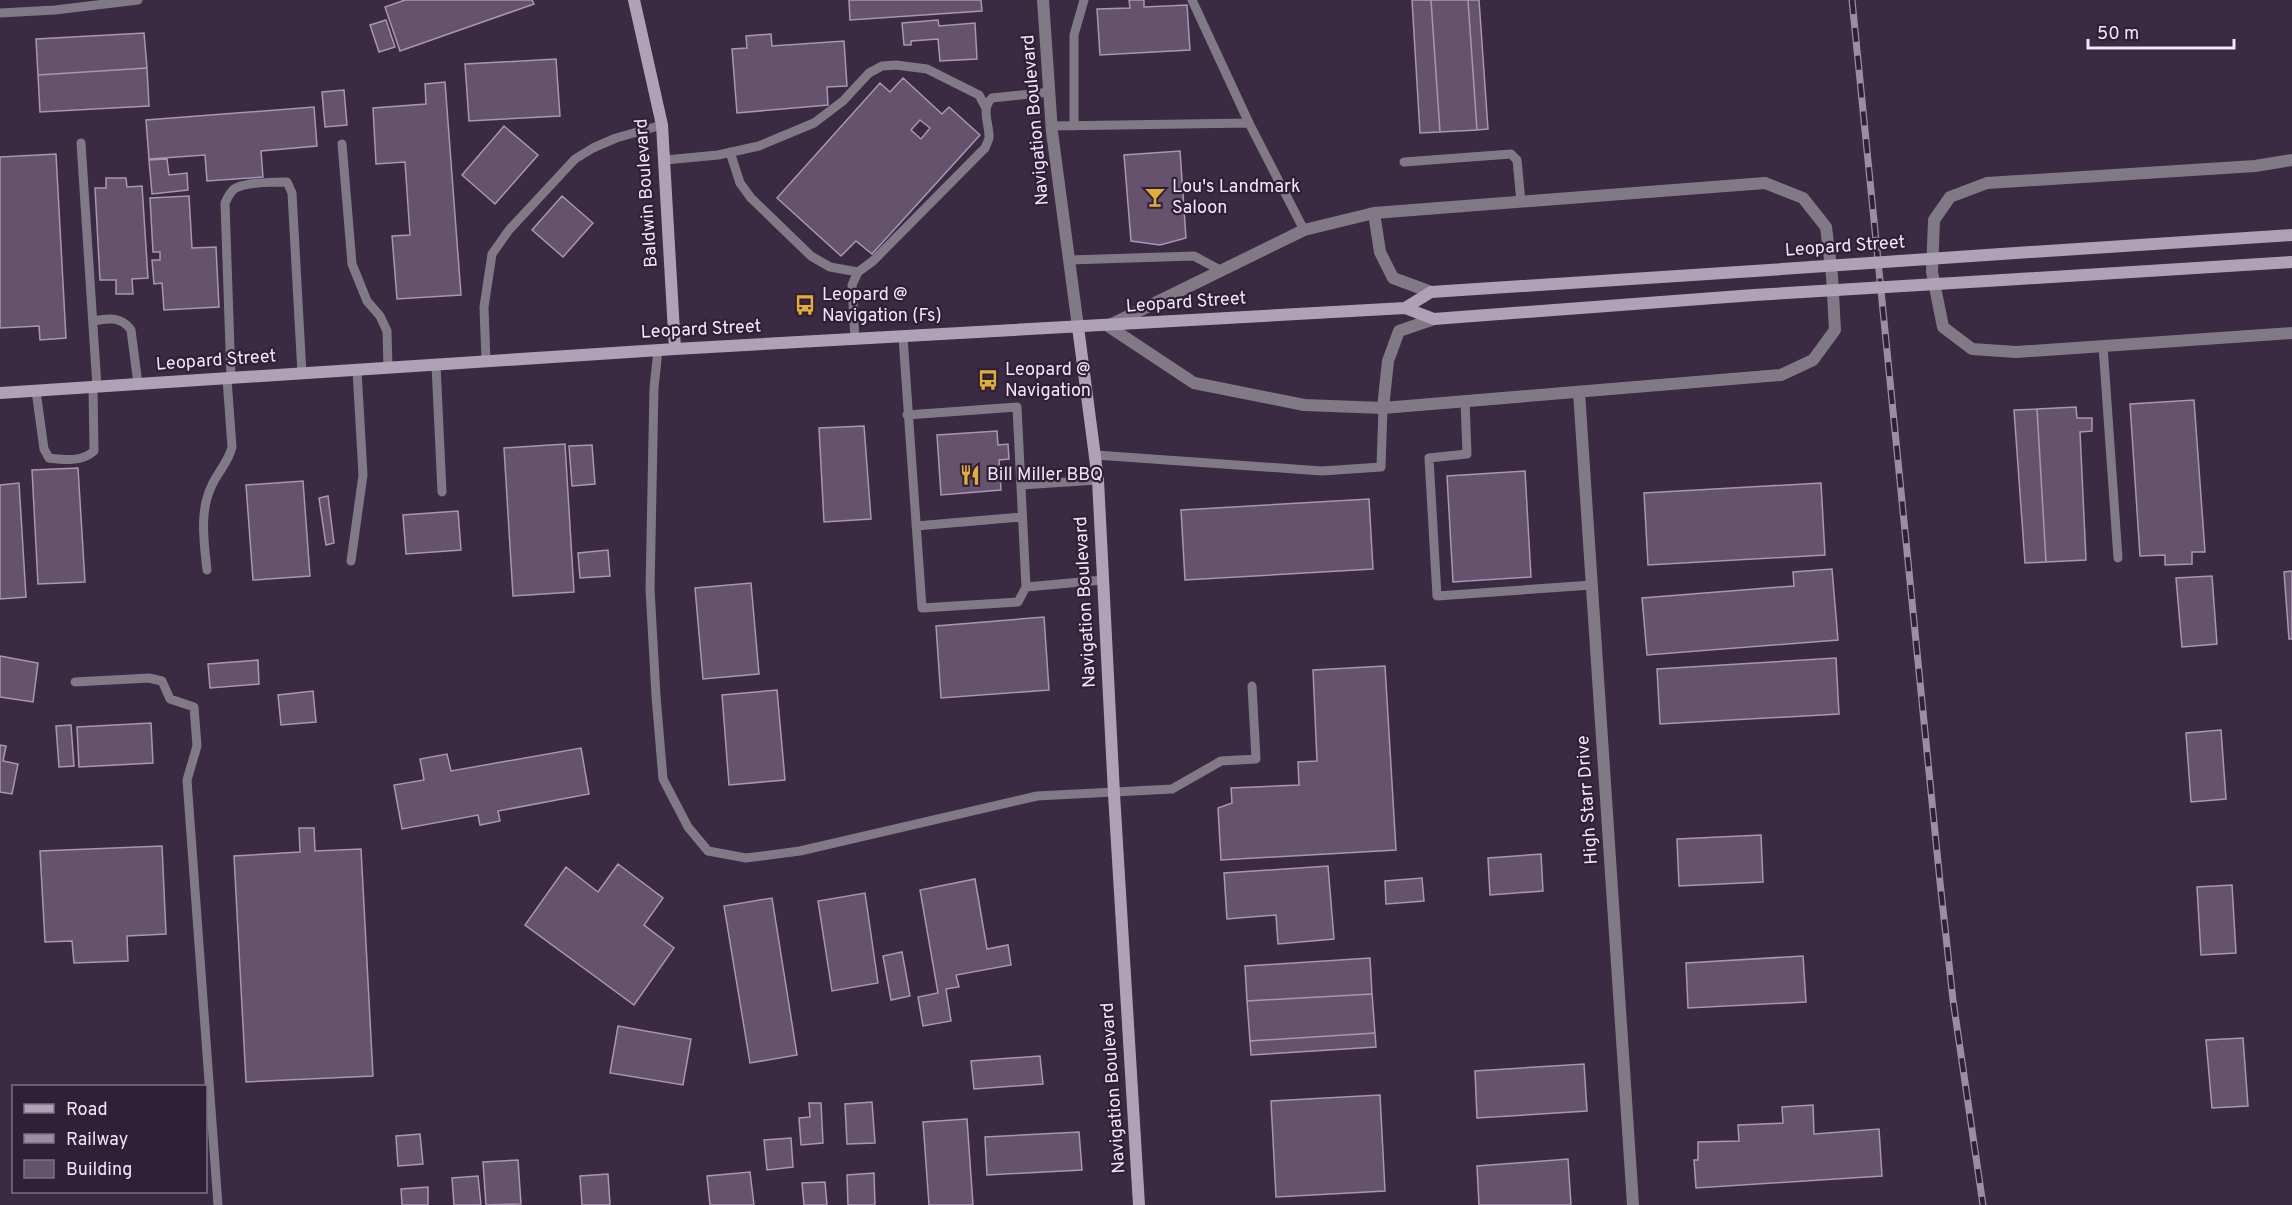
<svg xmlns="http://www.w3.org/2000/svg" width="2292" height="1205" font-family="Overpass,sans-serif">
	<rect width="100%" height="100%" fill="#3a2a42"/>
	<!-- building -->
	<path fill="#65536d" stroke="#a996b3" stroke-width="1.5" fill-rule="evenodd" d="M405,0H532L534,4L400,51L385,7Z
		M849,0H981L982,11L850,20Z
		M1129,0H1144V7L1187,5L1190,50L1100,55L1097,9L1130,8Z
		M1412,0H1431L1440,132L1420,133Z
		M1431,0H1468L1477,130L1440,132Z
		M1468,0H1479L1488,129L1477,130Z
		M386,20L395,47L379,52L370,25Z
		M938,20L939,26L975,23L977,59L940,61L938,39L911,41V45H904L902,23Z
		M144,33L147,68L38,75L36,39Z
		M771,34L772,46L844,41L847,86L827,87L828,105L737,113L732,49L747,48L746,36Z
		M556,59L560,116L469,121L465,64Z
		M147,68L149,106L40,112L38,75Z
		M903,78L942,114L949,107L980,135L872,254L856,241L841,256L777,198L880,83L890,92ZM920,120L930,128L921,139L911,130Z
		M445,82L461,295L397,299L392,236L410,235L405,162L376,164L373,108L426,104L425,84Z
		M344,90L347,125L325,127L322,92Z
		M314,107L317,146L261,151L263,177L207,181L205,155L149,159L146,120Z
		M504,126L538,155L495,204L462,175Z
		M1180,151L1186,238L1160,245L1131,241L1124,155Z
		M56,154L66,338L40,340L39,326L0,328V157Z
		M167,159L169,175L187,173L188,190L152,194L149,160Z
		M106,178H126L127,187L142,186L148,278L132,279L133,294H116V280H100L95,188H106Z
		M189,196L192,248L216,247L219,307L164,310L162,283L154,284L152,260H160V252H153L150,198Z
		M562,196L593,223L563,257L532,230Z
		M2194,400L2205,552H2192V564L2165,565V555L2140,556L2130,404Z
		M2076,407L2077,418H2092V431L2080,432L2086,560L2046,562L2037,409Z
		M2037,409L2046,562L2025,563L2014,410Z
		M864,426L871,519L824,522L819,428Z
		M997,431L998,445L1008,444L1009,459L999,460L1001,490L941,495L937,435Z
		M565,444L574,592L513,596L504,448Z
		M592,445L595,484L572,486L569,446Z
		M78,468L85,582L38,584L32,470Z
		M1525,471L1531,577L1453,582L1447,476Z
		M303,481L310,576L253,580L246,485Z
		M19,483L26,597L0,599V485Z
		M1821,483L1825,555L1648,565L1644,493Z
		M328,496L334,543L326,545L319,498Z
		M1369,499L1373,569L1185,580L1181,510Z
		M458,511L461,550L406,554L403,515Z
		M608,550L610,576L580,578L578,553Z
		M1832,569L1838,640L1647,655L1642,598L1794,586L1793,572Z
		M2292,571V639H2289L2284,572Z
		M2212,576L2217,644L2182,647L2176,578Z
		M751,583L759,674L703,679L695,588Z
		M1044,617L1049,690L941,698L936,626Z
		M0,656L38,663L33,702L0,697Z
		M1836,658L1839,714L1660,724L1657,669Z
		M258,660L259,684L210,688L208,664Z
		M1385,666L1396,850L1221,860L1218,808L1232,803L1231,788L1299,785L1298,762L1317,761L1313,670Z
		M777,690L785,780L729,785L722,695Z
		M313,691L316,722L281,725L278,695Z
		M151,723L153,763L79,767L77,727Z
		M71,725L74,766L59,767L56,726Z
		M2221,730L2226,799L2191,802L2186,733Z
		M0,745L6,746L3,761L18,764L12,794L0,792Z
		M581,748L589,794L498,811L500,821L480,825L478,815L402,829L394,785L424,780L420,759L447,754L451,771Z
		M299,828H314L315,851L361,849L373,1076L246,1082L234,856L300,852Z
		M1761,835L1763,882L1679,886L1677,839Z
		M162,846L166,934L127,936L128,961L74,963L72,941L45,942L40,851Z
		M1541,854L1543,891L1490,895L1488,858Z
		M618,864L663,898L644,925L674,948L634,1005L525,925L566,867L598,892Z
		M1328,866L1334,939L1278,944L1276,915L1227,919L1224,873Z
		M1422,878L1424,901L1386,904L1385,881Z
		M975,879L987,949L1008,945L1011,965L956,975L959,987L946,989L951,1021L923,1026L918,997L938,993L920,890Z
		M2232,885L2236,953L2201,955L2197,887Z
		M865,893L878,983L832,991L818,901Z
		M772,898L797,1055L750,1063L724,906Z
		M902,952L910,996L891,1000L883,956Z
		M1803,956L1806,1002L1688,1008L1686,963Z
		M1370,958L1372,994L1247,1001L1245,966Z
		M1372,994L1375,1033L1250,1041L1247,1001Z
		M618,1026L691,1039L683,1085L610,1073Z
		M1375,1033L1376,1047L1251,1055L1250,1041Z
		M2243,1038L2248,1106L2212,1108L2206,1040Z
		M1040,1056L1043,1084L974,1089L971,1061Z
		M1584,1064L1587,1111L1477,1118L1475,1071Z
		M1380,1095L1385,1191L1276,1197L1271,1101Z
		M872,1102L875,1143L847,1144L845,1104Z
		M809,1103H821L823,1143L801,1145L799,1118L810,1117Z
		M1813,1105L1814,1134L1879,1129L1882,1176L1696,1188L1694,1160H1698V1142L1739,1141L1738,1125L1783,1123L1782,1107Z
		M967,1119L973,1205H929L923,1122Z
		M1079,1132L1082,1170L987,1175L985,1137Z
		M420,1134L423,1164L398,1166L396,1136Z
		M791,1138L793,1167L767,1170L764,1140Z
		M1568,1159L1571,1205H1479L1477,1166Z
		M518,1160L521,1204L486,1205L483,1162Z
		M750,1172L754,1205H710L707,1176Z
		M874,1173L875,1205H848L847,1175Z
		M608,1174L610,1205H582L580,1176Z
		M478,1176L481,1205H454L452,1178Z
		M825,1182L827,1205H804L802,1183Z
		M428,1187V1205H402L401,1189Z"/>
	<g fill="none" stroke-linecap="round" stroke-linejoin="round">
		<!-- service -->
		<path stroke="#827986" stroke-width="9" d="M1192,0L1249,123
			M0,13L55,10L138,0
			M1052,126L1249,123L1304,230
			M1074,126V35L1084,0
			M81,143L97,387
			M342,144L352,264L367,301L380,316L387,331L388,368
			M730,152L740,183L751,198L811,256L830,267L858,272
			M665,160L718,155L759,146L814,123L843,101L869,73L882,66L896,65L927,69L979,95L986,108
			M1404,162L1511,154L1517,160L1521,202
			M1069,260L1194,256L1220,270
			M93,321C108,318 121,316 131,330L138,384
			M903,337L922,608L1018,602L1026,587L1103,580
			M855,340L852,285L858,272L873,261L985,148C986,145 988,142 989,138C990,125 980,109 992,98L1050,92
			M2103,346L2118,558
			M658,350L654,388L650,589L656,696L663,779L688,827L708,851L746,858L800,851L1037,796L1172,789L1221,761L1256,759L1252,686
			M486,361L484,307L492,254L509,230L575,159L593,148L616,138L662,125
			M436,365L442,492
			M231,378L225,203C227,199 229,194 233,190C241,182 275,182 287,182L292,193L302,374
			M36,391L44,449L49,458C65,460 82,462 94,451L93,387
			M1465,400L1467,454L1429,458L1437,596L1592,585
			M907,415L1017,407L1026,587
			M1096,455L1322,471L1381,467L1383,408
			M1021,485L1098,480
			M916,526L1022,517
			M351,561L363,475L357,370
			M207,570C204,542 199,511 212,485C218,472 229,461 232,447L227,379
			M75,682L149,678L162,681L170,699L194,707L197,746L187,780L218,1205"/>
		<!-- minor -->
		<path stroke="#827986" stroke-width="12" d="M2292,160L2255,166L1987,183L1950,197L1934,220L1932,272L1943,327L1972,349L2016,352L2292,333
			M1765,183L1803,198L1826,227L1832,276L1835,330L1813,360L1781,375L1383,408L1304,405L1194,383L1108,326L1304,230L1374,213Z
			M1374,213L1380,252L1393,278L1431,292
			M1579,392L1633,1205
			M1383,408L1388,361L1399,331L1434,319"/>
		<!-- tertiary -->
		<path stroke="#827986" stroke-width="12" d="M1043,0L1052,132L1078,327"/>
		<!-- secondary -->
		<path stroke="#afa2b6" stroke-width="12" d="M634,0L662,125L675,349
			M2001,254L2292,235
			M2003,280L2292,262
			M1405,308L1431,292L1754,271
			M1078,327L1098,480L1114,794L1139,1205
			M0,393L675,349L1405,308L1434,319L1754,295"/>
		<!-- rail casing -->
		<g stroke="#9b8ea2" stroke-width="7">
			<path id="rail" d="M1852,0L1940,882L1953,1000L1983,1205"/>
		</g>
		<!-- rail -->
		<use href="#rail" stroke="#302037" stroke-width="4.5" stroke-dasharray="14" stroke-linecap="butt"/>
		<!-- secondary-bridge -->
		<path stroke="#afa2b6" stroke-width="12" d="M1754,271L2001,254
			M1754,295L2003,280"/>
	</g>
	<!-- icons -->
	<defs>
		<g id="bar-bare" transform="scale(1.62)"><path d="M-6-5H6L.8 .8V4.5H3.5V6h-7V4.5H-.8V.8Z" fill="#e3ae35" stroke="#302037" stroke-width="2.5" paint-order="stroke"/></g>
		<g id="bus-bare" transform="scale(1.62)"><path d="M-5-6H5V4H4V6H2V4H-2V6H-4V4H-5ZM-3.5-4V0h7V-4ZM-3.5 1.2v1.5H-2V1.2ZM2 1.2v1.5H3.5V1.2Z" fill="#e3ae35" stroke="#302037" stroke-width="2.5" paint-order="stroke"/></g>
		<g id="restaurant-bare" transform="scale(1.62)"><path d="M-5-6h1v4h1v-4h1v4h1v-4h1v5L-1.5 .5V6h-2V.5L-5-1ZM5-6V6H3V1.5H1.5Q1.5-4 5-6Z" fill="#e3ae35" stroke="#302037" stroke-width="2.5" paint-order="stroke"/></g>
	</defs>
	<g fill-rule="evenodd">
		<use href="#bar-bare" x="1155" y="197"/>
		<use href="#bus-bare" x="805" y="305"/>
		<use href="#bus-bare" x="988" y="380"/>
		<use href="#restaurant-bare" x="970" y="475"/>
	</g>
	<g text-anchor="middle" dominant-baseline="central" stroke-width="4.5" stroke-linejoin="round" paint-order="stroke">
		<!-- street labels -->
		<g font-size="18" fill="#f1e7f7" stroke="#302037">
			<text transform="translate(1036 120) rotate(-95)">Navigation Boulevard</text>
			<text transform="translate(647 193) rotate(-94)">Baldwin Boulevard</text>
			<text transform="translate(1845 247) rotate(-4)">Leopard Street</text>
			<text transform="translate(1186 303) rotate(-4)">Leopard Street</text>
			<text transform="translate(701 330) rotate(-3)">Leopard Street</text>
			<text transform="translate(216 361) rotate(-4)">Leopard Street</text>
			<text transform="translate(1086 602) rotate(-93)">Navigation Boulevard</text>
			<text transform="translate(1588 800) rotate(-94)">High Starr Drive</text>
			<text transform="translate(1114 1088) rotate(-94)">Navigation Boulevard</text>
		</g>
		<!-- poi labels -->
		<g font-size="18" fill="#f1e7f7" stroke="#302037" text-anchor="start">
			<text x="1172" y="187">Lou's Landmark<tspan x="1172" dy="21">Saloon</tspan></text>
			<text x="822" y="295">Leopard @<tspan x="822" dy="21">Navigation (Fs)</tspan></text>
			<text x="1005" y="370">Leopard @<tspan x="1005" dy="21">Navigation</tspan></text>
			<text x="987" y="475">Bill Miller BBQ</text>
		</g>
	</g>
	<!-- legend -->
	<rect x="12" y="1085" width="195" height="108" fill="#302037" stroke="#7d7084" stroke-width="1.5"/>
	<rect x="24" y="1104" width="30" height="9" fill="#afa2b6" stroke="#7d7084" stroke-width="1.5"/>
	<text x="66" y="1115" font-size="18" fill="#f1e7f7">Road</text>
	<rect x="24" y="1134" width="30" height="9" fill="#9b8ea2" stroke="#7d7084" stroke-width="1.5"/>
	<text x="66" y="1145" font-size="18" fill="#f1e7f7">Railway</text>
	<rect x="24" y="1160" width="30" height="18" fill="#65536d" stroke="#7d7084" stroke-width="1.5"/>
	<text x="66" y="1175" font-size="18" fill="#f1e7f7">Building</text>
	<!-- scale -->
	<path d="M2088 39v9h146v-9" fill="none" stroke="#f1e7f7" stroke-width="3"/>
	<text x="2097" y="39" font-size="18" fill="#f1e7f7" stroke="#302037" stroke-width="4.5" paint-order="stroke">50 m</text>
</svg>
